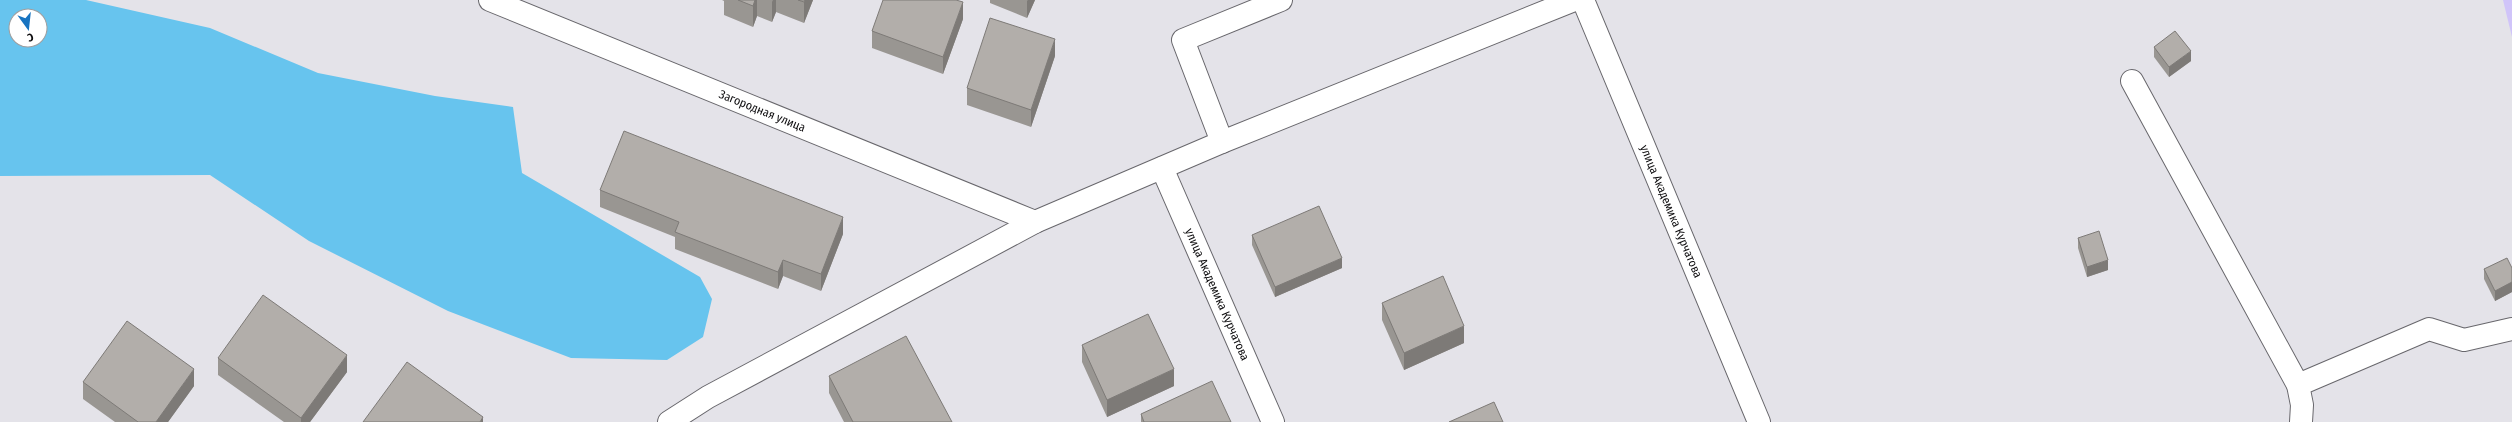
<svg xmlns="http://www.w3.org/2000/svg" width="2512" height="422" font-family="'Fira Sans Condensed',sans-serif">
	<rect width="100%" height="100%" fill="#e4e3e9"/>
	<!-- green -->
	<path fill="#d0c4f9" d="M2503,0H2512V37Z"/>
	<!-- water -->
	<path fill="#67c4ee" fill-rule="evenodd" d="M0,0H86L210,28L318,73L435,96L513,107L522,173L700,277L712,299L703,337L667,360L571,358L448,311L309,241L210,175L0,176ZM16,16H40V40H16Z"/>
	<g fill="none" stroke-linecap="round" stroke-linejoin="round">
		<!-- minor casing -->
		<g stroke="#68676c" stroke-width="24">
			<g id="minor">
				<path id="s1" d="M490,0L1035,222"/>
				<path id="s2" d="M1583,0L1759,422"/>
				<path d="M2132,81L2298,385"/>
				<path d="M1222,142L1183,40L1281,0"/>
				<path id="s3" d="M1162,168L1273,422"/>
				<path d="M669,422L708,397L1035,222L1222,142L1574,0"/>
				<path d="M2301,422L2302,405L2298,385L2429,329L2464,340L2512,329"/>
			</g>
		</g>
		<!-- minor -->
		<use href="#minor" stroke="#fff" stroke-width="22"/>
	</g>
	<!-- wall -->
	<path fill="#999692" d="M722,0H813L804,23L776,12L772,22L757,16L753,27L724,15V1Z
		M990,0H1035L1027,18L990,3Z
		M963,19L943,74L872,48V31Z
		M2154,47L2191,61L2169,77L2154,57Z
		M1055,56L1031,127L967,105V88Z
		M600,190L843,234L821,291L783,276L778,289L675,249V237L600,207Z
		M1252,235L1342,268L1275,297L1252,245Z
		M2078,238L2108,270L2087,277L2078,248Z
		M2512,268V292L2495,301L2484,279V269Z
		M1382,303L1464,343L1404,370L1382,320Z
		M1082,345L1174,386L1107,417L1082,362Z
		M218,358L347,372L310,422H284L218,375Z
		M829,376L952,422H844L829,393Z
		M83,382L194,386L168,422H115L83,399Z
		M1141,414L1231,422H1141Z"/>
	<!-- shaded-wall -->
	<path fill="#7d7a77" d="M755,0H757V16L753,27V6Z
		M773,0H776V12L772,22V2Z
		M805,0H813L804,23V2Z
		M1028,0H1035L1027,18V1Z
		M963,2V19L943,74V57Z
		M1055,39V56L1031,127V110Z
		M2191,51V61L2169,77V67Z
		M843,217V234L821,291V274Z
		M1342,258V268L1275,297V287Z
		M783,260V276L778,289V272Z
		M2108,260V270L2087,277V267Z
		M2512,282V292L2495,301V291Z
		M1464,326V343L1404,370V353Z
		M347,355V372L310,422H301V418Z
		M194,369V386L168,422H156Z
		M1174,369V386L1107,417V400Z
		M483,417V422H480Z"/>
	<!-- building -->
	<path fill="#b2aeaa" stroke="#7d7a77" d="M738,0H755L753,6Z
		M798,0H805L804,2Z
		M883,0H956L963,2L943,57L872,31Z
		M990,18L1055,39L1031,110L967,88Z
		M2175,31L2191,51L2169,67L2154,47Z
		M624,131L843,217L821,274L783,260L778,272L675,232L679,222L600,190Z
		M1319,206L1342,258L1275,287L1252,235Z
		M2099,231L2108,260L2087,267L2078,238Z
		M2507,258L2512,268V282L2495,291L2484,269Z
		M1443,276L1464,326L1404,353L1382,303Z
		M263,295L347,355L301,418L218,358Z
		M1148,314L1174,369L1107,400L1082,345Z
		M127,321L194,369L156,422H138L83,382Z
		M906,336L952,422H853L829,376Z
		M407,362L483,417L480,422H363Z
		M1212,381L1231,422H1144L1141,414Z
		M1494,402L1503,422H1449Z"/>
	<g text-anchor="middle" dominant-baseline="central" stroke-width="3.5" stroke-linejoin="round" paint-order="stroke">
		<!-- street labels -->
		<g font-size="12" fill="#0e0d0f" stroke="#fff">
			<text stroke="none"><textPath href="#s1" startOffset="294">Загородная улица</textPath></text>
			<text stroke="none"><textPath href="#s2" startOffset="229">улица Академика Курчатова</textPath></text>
			<text stroke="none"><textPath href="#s3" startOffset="138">улица Академика Курчатова</textPath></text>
		</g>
	</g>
	<!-- north arrow -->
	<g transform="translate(28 28) rotate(165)"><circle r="19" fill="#ffffff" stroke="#9f9e9f"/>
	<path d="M0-3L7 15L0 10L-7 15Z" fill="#1874c1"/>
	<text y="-6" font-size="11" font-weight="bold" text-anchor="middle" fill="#0e0d0f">С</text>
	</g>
</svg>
